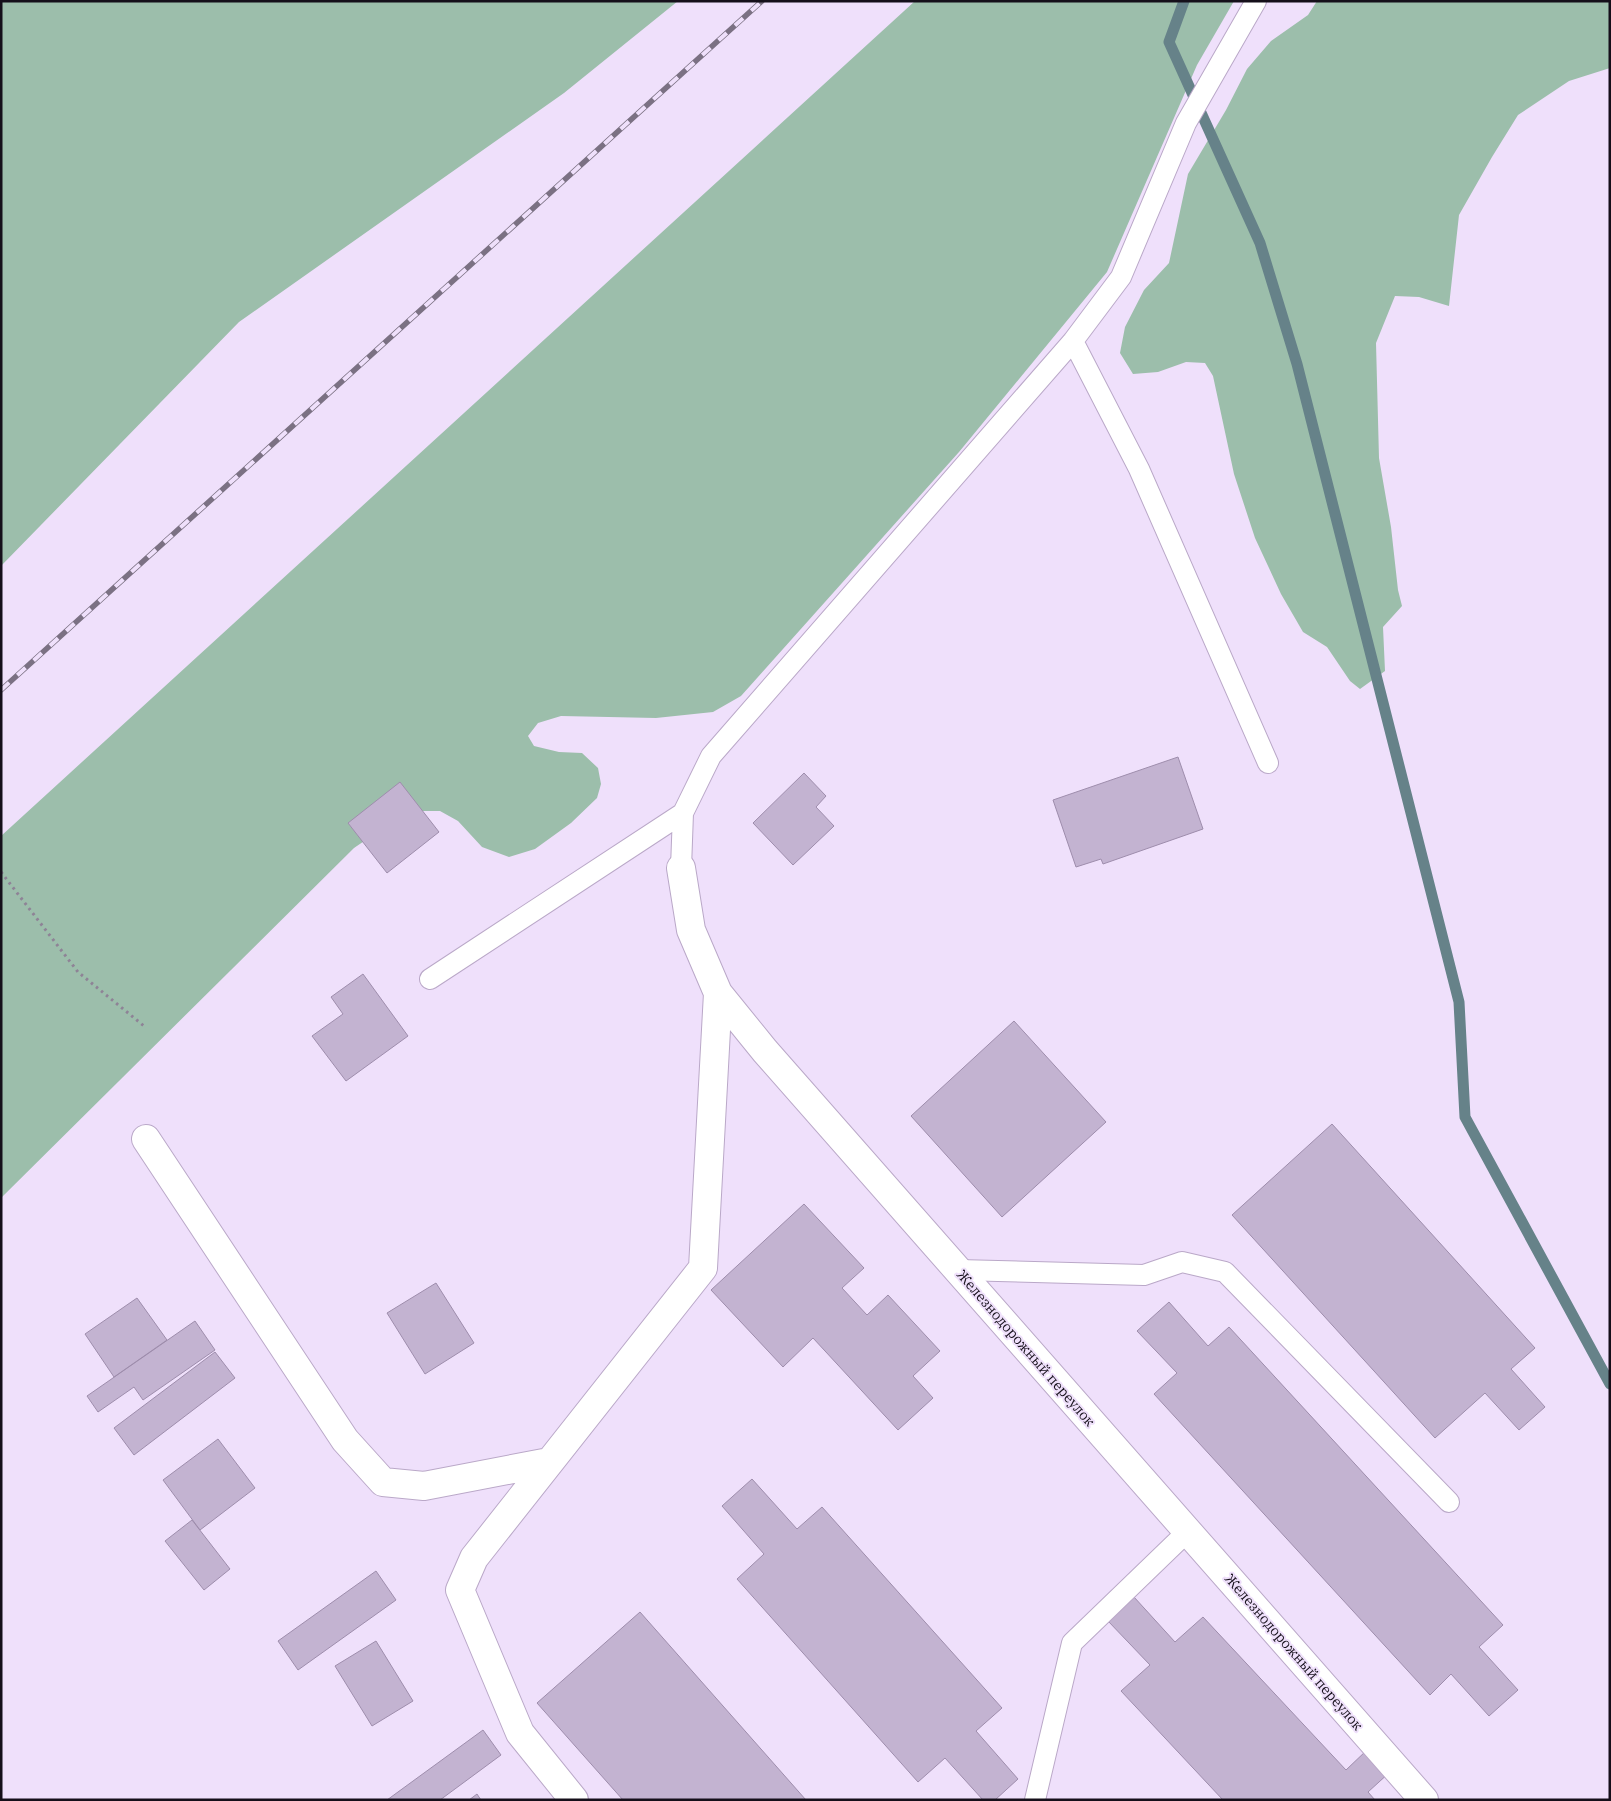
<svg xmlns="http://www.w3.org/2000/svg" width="1611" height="1801" font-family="'IBM Plex Serif',serif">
	<rect width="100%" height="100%" fill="#efe0fb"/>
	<!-- green -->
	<path fill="#9cbeab" d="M1,1H678L564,93L239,322L1,566Z
		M915,1H1234L1197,65L1107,272L959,452L741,696L713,712L656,718L561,716L538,723L528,736L534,746L559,752L582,753L598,768L601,784L597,798L571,823L535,849L509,857L482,847L458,821L440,811H421L398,818L354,848L1,1198V836Z
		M1317,1H1610V68L1569,81L1518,115L1492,157L1459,215L1449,306L1419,297L1395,296L1376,343L1379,458L1391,527L1398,590L1402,606L1383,627L1385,671L1360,689L1350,681L1327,647L1303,632L1281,594L1255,538L1234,474L1213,376L1205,363L1186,362L1158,372L1133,374L1120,353L1125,327L1144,290L1169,263L1188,174L1226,110L1247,69L1271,41L1308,15Z"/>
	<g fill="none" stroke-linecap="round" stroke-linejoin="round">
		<!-- stream -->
		<path stroke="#668289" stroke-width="11" d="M1184,1L1169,42L1260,243L1297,364L1459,1002L1465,1117L1610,1384"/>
	</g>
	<!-- building -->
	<path fill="#c3b3d1" stroke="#9e8dac" d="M1178,757L1203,829L1103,864L1101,859L1076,867L1053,800Z
		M804,773L826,796L816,807L834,826L793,865L753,823Z
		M400,782L439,832L387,873L348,823Z
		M363,974L408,1036L346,1081L312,1036L343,1014L331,997Z
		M1014,1021L1106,1122L1002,1217L911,1116Z
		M1332,1124L1535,1348L1511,1369L1545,1407L1519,1430L1485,1393L1435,1438L1232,1215Z
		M804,1204L864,1268L842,1288L867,1315L888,1295L940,1351L913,1376L933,1398L898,1430L813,1338L783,1367L711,1290Z
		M436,1283L474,1343L425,1374L387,1313Z
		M137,1298L167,1340L114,1377L85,1334Z
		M1169,1302L1208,1346L1229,1327L1503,1625L1479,1647L1518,1690L1489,1716L1451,1674L1430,1695L1154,1394L1177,1373L1137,1331Z
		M195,1321L215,1350L143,1400L134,1387L98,1412L87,1396Z
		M215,1352L235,1378L134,1455L114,1428Z
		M218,1439L255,1488L200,1530L163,1480Z
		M752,1479L797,1529L822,1507L1002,1708L976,1731L1018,1779L995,1800H983L945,1758L918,1782L737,1579L764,1554L722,1506Z
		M192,1520L230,1569L204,1590L165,1541Z
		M376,1571L396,1600L298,1670L278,1641Z
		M1134,1597L1175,1642L1203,1617L1346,1770L1368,1749L1390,1772L1368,1792L1375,1800H1223L1121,1691L1150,1665L1108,1621Z
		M640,1612L806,1800H623L537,1703Z
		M376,1641L413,1701L372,1726L335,1666Z
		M483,1730L501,1755L440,1800H387Z
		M477,1794L481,1800H469Z"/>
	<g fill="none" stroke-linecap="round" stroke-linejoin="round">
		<!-- service casing -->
		<g stroke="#baa8c8" stroke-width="22">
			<path id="service" d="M1073,341L1139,469L1268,763
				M681,868L683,813L711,756L1073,341L1121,277L1186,123L1256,1
				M430,979L683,813
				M958,1270L1144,1275L1182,1262L1225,1272L1449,1502
				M1035,1800L1072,1643L1188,1531"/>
		</g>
		<!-- minor casing -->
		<g stroke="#baa8c8" stroke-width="30">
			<path id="minor" d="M681,868L691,930L718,993L765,1051L1424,1800
				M146,1139L345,1440L383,1482L424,1486L549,1462
				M574,1800L520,1733L460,1590L474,1558L703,1268L718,993"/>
		</g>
		<!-- path -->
		<path stroke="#8e8396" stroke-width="3" stroke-dasharray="2.5 4" stroke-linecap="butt" d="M1,872L78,972L144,1026"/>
		<!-- service -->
		<use href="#service" stroke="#fff" stroke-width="20"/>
		<!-- minor -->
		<use href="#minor" stroke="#fff" stroke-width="28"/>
		<!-- rail casing -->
		<g stroke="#7b7183" stroke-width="5.5">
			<path id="rail" d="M1,690L762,1"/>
		</g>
		<!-- rail -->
		<use href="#rail" stroke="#efe0fb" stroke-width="4" stroke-dasharray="11" stroke-linecap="butt"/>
	</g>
	<g text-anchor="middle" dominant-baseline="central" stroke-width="4" stroke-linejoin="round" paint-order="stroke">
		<!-- street labels -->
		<g font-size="14" fill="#150f1a" stroke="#efe0fb">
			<text transform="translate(1026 1348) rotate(49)">Железнодорожный переулок</text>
			<text transform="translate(1294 1652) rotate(49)">Железнодорожный переулок</text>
		</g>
	</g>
	<!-- border -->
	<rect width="1611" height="1801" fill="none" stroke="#150f1a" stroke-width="5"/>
</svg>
